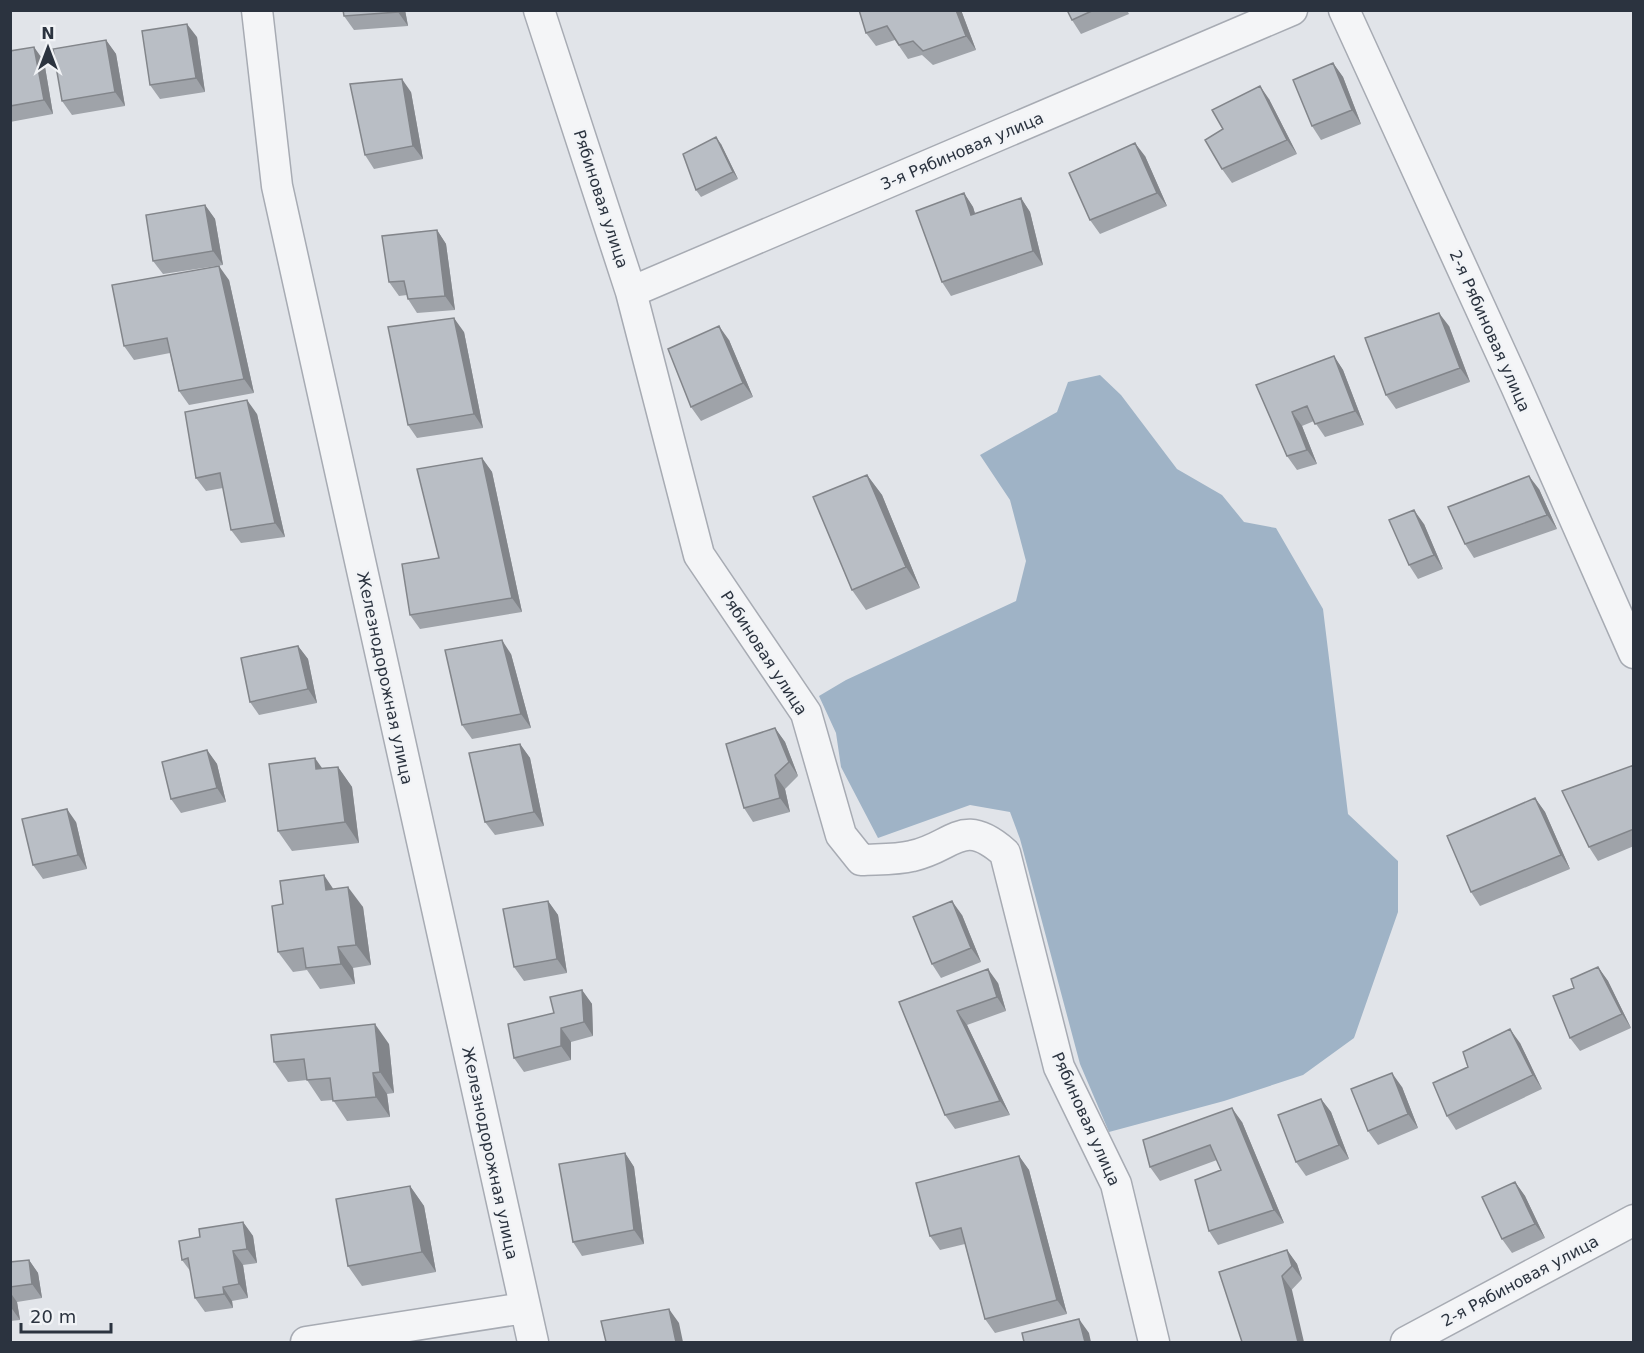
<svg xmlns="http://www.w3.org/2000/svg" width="1644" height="1353" font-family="'DejaVu Sans',sans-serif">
	<rect width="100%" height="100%" fill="#e1e4e9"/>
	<!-- water -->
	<path fill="#9fb3c6" d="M1100,375L1121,395L1177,469L1222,495L1244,522L1276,528L1323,609L1348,814L1398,861V912L1354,1038L1303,1075L1224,1101L1109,1132L1080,1064L1020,839L1010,812L970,805L878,838L841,767L836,733L819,696L846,680L1016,601L1026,561L1010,500L980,455L1057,412L1068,382Z"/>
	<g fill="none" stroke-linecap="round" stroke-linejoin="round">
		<!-- street casing -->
		<g stroke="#a7abb3" stroke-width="33">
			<path id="street" d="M257,10L277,186L533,1342
				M539,10L631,292L699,555L806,713L841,835L861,860C878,859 896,860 912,856C954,847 962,815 1005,853L1059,1067L1116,1184L1154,1342
				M1344,10L1516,386L1634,653
				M631,292L1292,10
				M306,1342L524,1308
				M1406,1342L1634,1220"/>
		</g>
		<!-- street -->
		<use href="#street" stroke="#f4f5f7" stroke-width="30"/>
	</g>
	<!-- wall -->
	<path fill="#9fa3a9" d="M405,10L408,26L354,30L344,16Z
		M859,10H961L976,50L933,65L922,55L908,59L895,40L876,46L866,33Z
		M1067,10H1127L1129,14L1081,34L1072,20Z
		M197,37L205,92L160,99L150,85Z
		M106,40L116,54L125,106L72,115L62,101Z
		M10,51L44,61L53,114L10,122Z
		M1333,63L1343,77L1361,124L1321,140L1312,126Z
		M411,92L423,159L374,169L365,155Z
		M1269,99L1297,154L1232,183L1222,169L1223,129Z
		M721,144L738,179L701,197L696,190Z
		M1145,156L1167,206L1100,234L1090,220Z
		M964,193L973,207L975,214L1021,198L1030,212L1043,265L951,296L942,282Z
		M205,205L215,219L223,265L163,274L153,261Z
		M437,230L446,244L455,310L417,313L408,299L407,295L399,296L389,282Z
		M229,280L254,393L189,405L179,391L170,353L134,360L124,346Z
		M1449,326L1470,382L1396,409L1386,395Z
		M464,332L483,428L417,438L408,425Z
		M729,340L753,397L701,421L691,407Z
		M1334,356L1343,370L1364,425L1325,437L1314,421L1302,426L1317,464L1297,470L1287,456L1256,385Z
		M257,414L285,537L241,543L231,530L223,488L206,491L196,478Z
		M482,458L492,472L522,612L420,629L410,615L439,558Z
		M867,475L882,495L920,588L866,610L852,590Z
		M1539,489L1557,529L1474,558L1465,544Z
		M1424,524L1443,569L1418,579L1409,565Z
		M298,646L308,659L317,703L259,715L250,702Z
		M511,654L531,728L472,739L462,725Z
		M775,728L785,742L798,776L785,789L790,812L753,822L744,808Z
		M520,744L530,758L544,826L495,835L485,822Z
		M207,750L217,764L226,802L181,813L171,799Z
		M1634,765V846L1598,861L1589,847Z
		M338,767L352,787L359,843L292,851L278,831L322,768Z
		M1535,798L1545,812L1570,869L1480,906L1471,892Z
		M76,822L87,869L43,879L33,865Z
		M334,889L363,907L371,965L353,968L355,984L320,989L307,970L293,972L278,952L283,904Z
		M548,901L558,915L567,973L524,981L514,967Z
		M962,915L981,962L941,978L932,964Z
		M1598,967L1608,981L1631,1028L1580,1051L1570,1038L1574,988Z
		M998,983L1006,1011L967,1025L1010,1115L955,1129L945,1115L899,1002Z
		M582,990L592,1004L593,1036L571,1042V1060L524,1072L514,1058L554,1013Z
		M1520,1043L1542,1089L1456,1130L1447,1116Z
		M389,1044L394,1093L387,1094L390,1117L347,1121L333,1100L321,1101L307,1080L288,1082L274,1062Z
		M1402,1087L1418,1128L1378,1145L1368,1131Z
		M1321,1099L1331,1112L1349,1159L1306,1176L1296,1162Z
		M1242,1122L1284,1223L1218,1245L1209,1231L1221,1170L1217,1160L1160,1181L1150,1167Z
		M625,1153L634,1167L644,1244L582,1256L573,1242Z
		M1019,1156L1029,1170L1067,1314L995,1333L985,1319L965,1244L940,1250L930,1236Z
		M1515,1182L1525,1196L1545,1238L1512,1253L1502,1239Z
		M410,1186L424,1206L436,1272L362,1286L348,1266Z
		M243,1222L253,1236L257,1263L243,1265L248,1298L232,1301L233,1308L205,1312L195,1298L191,1272L182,1260L200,1237Z
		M1287,1250L1297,1264L1302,1279L1242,1342Z
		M29,1260L38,1273L42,1298L17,1302L20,1320L10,1321V1262Z"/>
	<!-- shaded-wall -->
	<path fill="#82858a" d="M398,10H405L408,26L398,12Z
		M956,10H961L976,50L966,36Z
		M187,24L197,37L205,92L196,78Z
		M106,40L116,54L125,106L115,92Z
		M34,47L44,61L53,114L44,100Z
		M1333,63L1343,77L1361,124L1352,110Z
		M402,79L411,92L423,159L413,146Z
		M1260,86L1269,99L1297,154L1287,140Z
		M716,137L721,144L738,179L733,172Z
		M1135,143L1145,156L1167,206L1157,193Z
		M964,193L973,207L980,229L971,215Z
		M1021,198L1030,212L1043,265L1033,251Z
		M205,205L215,219L223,265L213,251Z
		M437,230L446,244L455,310L445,296Z
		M219,266L229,280L254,393L244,379Z
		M1439,313L1449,326L1470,382L1460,368Z
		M454,318L464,332L483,428L474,414Z
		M719,326L729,340L753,397L743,383Z
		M1334,356L1343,370L1364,425L1355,411Z
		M247,400L257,414L285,537L275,523Z
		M1292,412L1302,426L1317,464L1307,450Z
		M482,458L492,472L522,612L512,598Z
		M867,475L882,495L920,588L906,567Z
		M1529,476L1539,489L1557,529L1547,515Z
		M1414,510L1424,524L1443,569L1434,555Z
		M502,640L511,654L531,728L521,714Z
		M298,646L308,659L317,703L308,689Z
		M775,728L785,742L798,776L789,762Z
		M520,744L530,758L544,826L534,812Z
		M207,750L217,764L226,802L217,788Z
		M315,758L329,778L316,769Z
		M338,767L352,787L359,843L345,822Z
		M775,775L785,789L790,812L780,798Z
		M1535,798L1545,812L1570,869L1561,855Z
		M67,809L76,822L87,869L78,855Z
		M324,875L338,896L326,890Z
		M348,887L363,907L371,965L356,945Z
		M548,901L558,915L567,973L557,959Z
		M952,901L962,915L981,962L971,948Z
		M338,947L353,968L355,984L341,964Z
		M1598,967L1608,981L1631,1028L1622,1014Z
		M988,969L998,983L1006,1011L997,997Z
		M582,990L592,1004L593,1036L584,1022Z
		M957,1011L967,1025L1010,1115L1000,1101Z
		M375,1024L389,1044L394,1093L380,1072Z
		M561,1028L571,1042V1060L561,1046Z
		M1510,1029L1520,1043L1542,1089L1533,1075Z
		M373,1073L387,1094L390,1117L376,1097Z
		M1392,1073L1402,1087L1418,1128L1408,1114Z
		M1321,1099L1331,1112L1349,1159L1339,1145Z
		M1232,1108L1242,1122L1284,1223L1274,1210Z
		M625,1153L634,1167L644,1244L634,1230Z
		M1019,1156L1029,1170L1067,1314L1057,1300Z
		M1515,1182L1525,1196L1545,1238L1535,1224Z
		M410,1186L424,1206L436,1272L422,1252Z
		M243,1222L253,1236L257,1263L247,1249Z
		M1287,1250L1297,1264L1302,1279L1292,1266Z
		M233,1251L243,1265L248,1298L239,1284Z
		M29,1260L38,1273L42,1298L32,1284Z
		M1282,1276L1292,1290L1304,1342H1298Z
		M223,1287L232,1301L233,1308L224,1294Z
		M10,1292L17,1302L20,1320L10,1306Z
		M669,1309L679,1323L683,1342H676Z
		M1079,1319L1089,1333L1091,1342H1085Z"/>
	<!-- building -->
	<path fill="#b9bec5" stroke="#82858a" stroke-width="1.5" d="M343,10H398V12L344,16Z
		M859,10H956L966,36L923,51L913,41L899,45L887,26L866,33Z
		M1067,10H1094L1072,20Z
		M187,24L196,78L150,85L142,31Z
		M106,40L115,92L62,101L53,49Z
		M34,47L44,100L10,106V51Z
		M1333,63L1352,110L1312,126L1293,80Z
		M402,79L413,146L365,155L350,84Z
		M1260,86L1287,140L1222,169L1205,140L1223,129L1212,110Z
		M716,137L733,172L696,190L683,154Z
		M1135,143L1157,193L1090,220L1069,173Z
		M964,193L971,215L1021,198L1033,251L942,282L916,211Z
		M205,205L213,251L153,261L146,215Z
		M437,230L445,296L408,299L404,281L389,282L382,236Z
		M219,266L244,379L179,391L167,338L124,346L112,285Z
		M1439,313L1460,368L1386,395L1365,338Z
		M454,318L474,414L408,425L388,327Z
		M719,326L743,383L691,407L668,349Z
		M1334,356L1355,411L1315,424L1307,406L1292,412L1307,450L1287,456L1256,385Z
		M247,400L275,523L231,530L220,473L196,478L185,412Z
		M482,458L512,598L410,615L402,564L439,558L417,469Z
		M867,475L906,567L852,590L813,497Z
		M1529,476L1547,515L1465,544L1448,507Z
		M1414,510L1434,555L1409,565L1389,520Z
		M502,640L521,714L462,725L445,650Z
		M298,646L308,689L250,702L241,658Z
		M775,728L789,762L775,775L780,798L744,808L726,744Z
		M520,744L534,812L485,822L469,753Z
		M207,750L217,788L171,799L162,762Z
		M315,758L316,769L338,767L345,822L278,831L269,764Z
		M1634,765V829L1589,847L1562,791Z
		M1535,798L1561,855L1471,892L1447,836Z
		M67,809L78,855L33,865L22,819Z
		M324,875L326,890L348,887L356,945L338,947L341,964L306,968L303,948L278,952L272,906L283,904L280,881Z
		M548,901L557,959L514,967L503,909Z
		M952,901L971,948L932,964L913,917Z
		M1598,967L1622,1014L1570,1038L1553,996L1574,988L1571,979Z
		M988,969L997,997L957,1011L1000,1101L945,1115L899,1002Z
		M582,990L584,1022L561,1028V1046L514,1058L508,1024L554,1013L550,997Z
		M375,1024L380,1072L373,1073L376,1097L333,1101L330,1078L307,1080L304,1059L274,1062L271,1035Z
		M1510,1029L1533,1075L1447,1116L1433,1083L1468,1067L1463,1052Z
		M1392,1073L1408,1114L1368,1131L1351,1089Z
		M1321,1099L1339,1145L1296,1162L1278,1115Z
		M1232,1108L1274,1210L1209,1231L1195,1180L1221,1170L1210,1145L1150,1167L1143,1140Z
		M625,1153L634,1230L573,1242L559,1164Z
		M1019,1156L1057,1300L985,1319L961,1228L930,1236L916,1183Z
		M1515,1182L1535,1224L1502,1239L1482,1197Z
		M410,1186L422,1252L348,1266L336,1199Z
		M243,1222L247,1249L233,1251L239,1284L223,1287L224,1294L195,1298L188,1258L182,1260L179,1241L200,1237L199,1229Z
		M1287,1250L1292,1266L1282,1276L1298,1342H1242L1219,1272Z
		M29,1260L32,1284L10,1287V1262Z
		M669,1309L676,1342H606L601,1321Z
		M1079,1319L1085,1342H1024L1022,1333Z"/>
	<g text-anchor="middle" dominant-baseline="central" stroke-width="4.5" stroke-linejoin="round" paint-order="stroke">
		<!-- street labels -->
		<g font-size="16" fill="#2b333f" stroke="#f1f3f6">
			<text transform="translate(962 151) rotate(-23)">3-я Рябиновая улица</text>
			<text transform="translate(601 199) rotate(72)">Рябиновая улица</text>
			<text transform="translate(1490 331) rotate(66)">2-я Рябиновая улица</text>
			<text transform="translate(764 653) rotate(57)">Рябиновая улица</text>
			<text transform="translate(385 678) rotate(78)">Железнодорожная улица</text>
			<text transform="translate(1086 1119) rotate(66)">Рябиновая улица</text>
			<text transform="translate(490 1153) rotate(78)">Железнодорожная улица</text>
			<text transform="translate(1520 1281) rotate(-28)">2-я Рябиновая улица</text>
		</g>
	</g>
	<!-- border -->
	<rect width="1644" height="1353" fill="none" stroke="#2b333f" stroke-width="24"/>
	<!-- north arrow -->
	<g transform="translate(48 48)" stroke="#f1f3f6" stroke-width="4.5" paint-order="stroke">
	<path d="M0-4.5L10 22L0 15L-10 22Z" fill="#2b333f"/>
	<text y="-9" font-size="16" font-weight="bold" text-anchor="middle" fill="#2b333f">N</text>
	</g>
	<!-- scale -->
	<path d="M21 1323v9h90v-9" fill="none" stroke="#2b333f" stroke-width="3"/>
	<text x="30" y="1323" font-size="18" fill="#2b333f" stroke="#f1f3f6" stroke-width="4.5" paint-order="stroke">20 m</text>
</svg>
